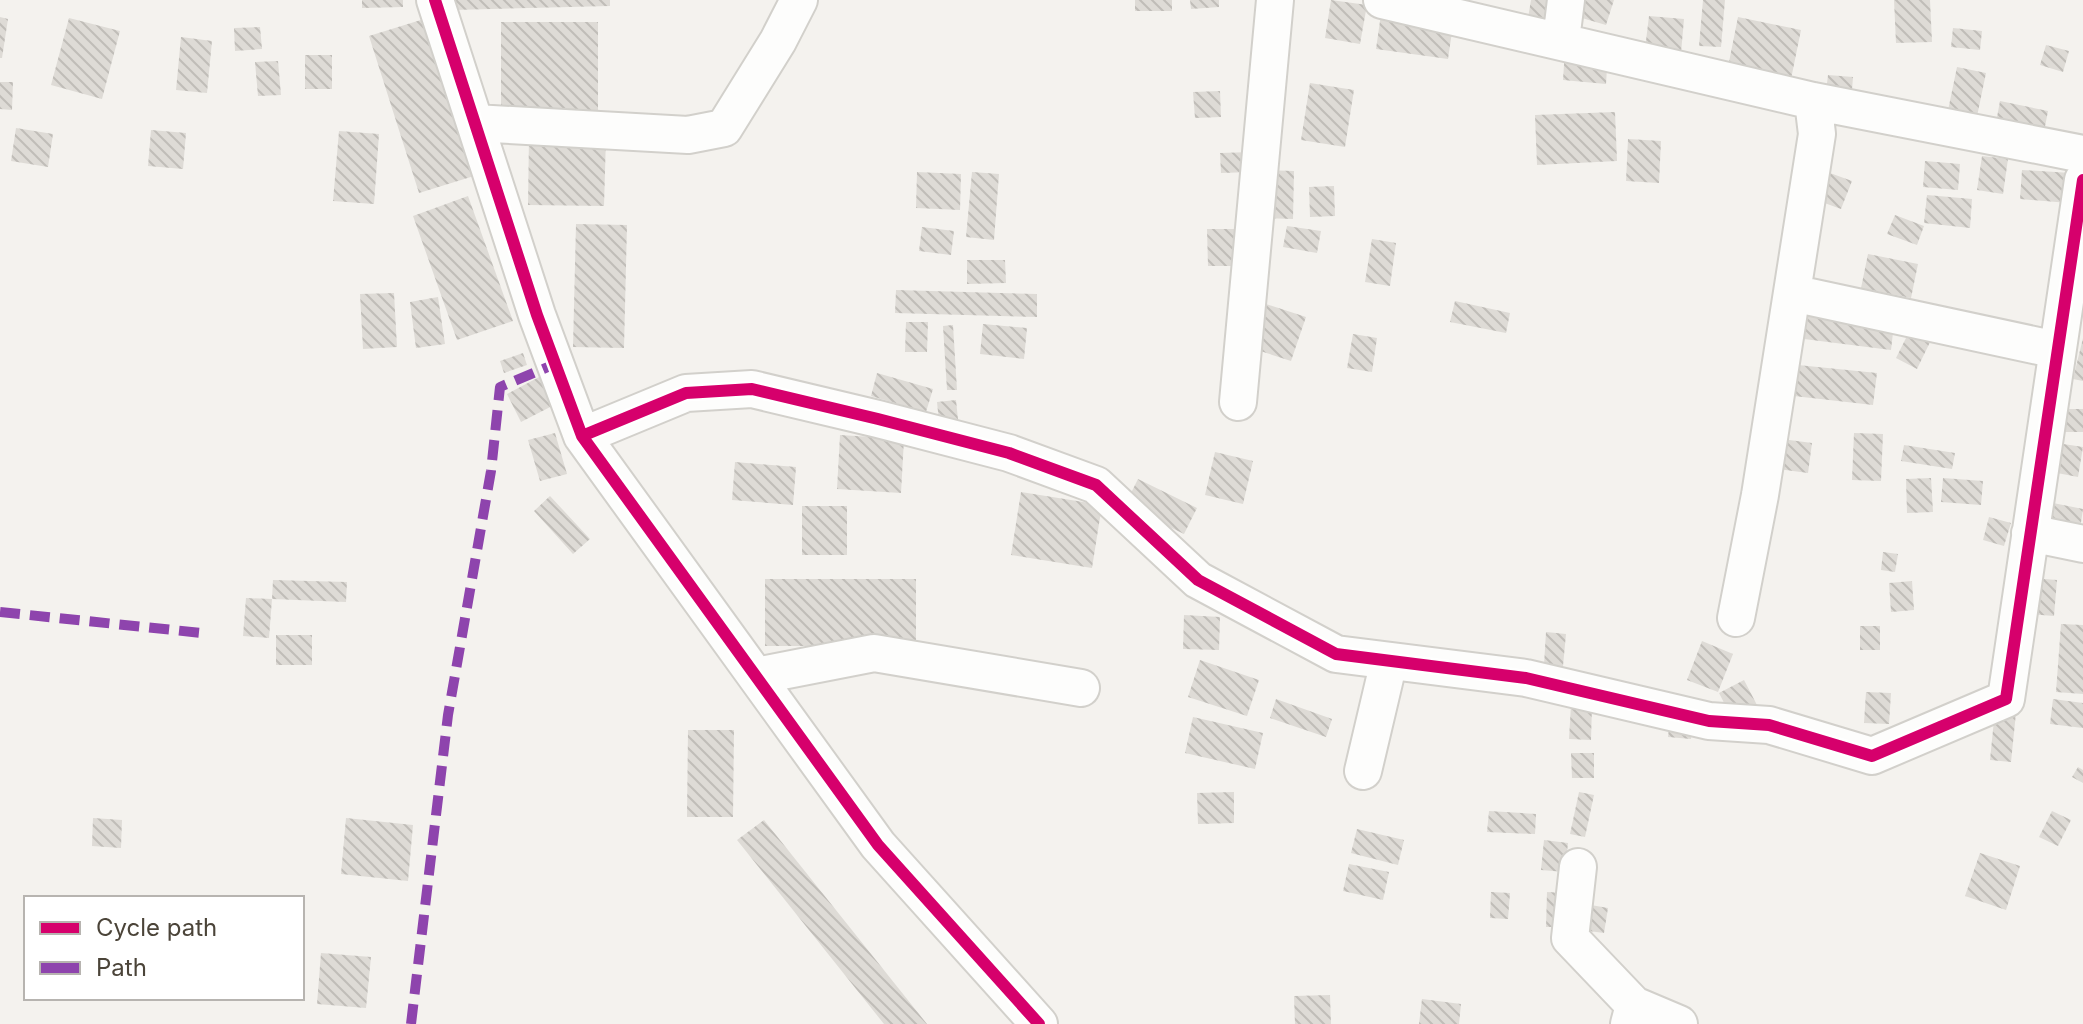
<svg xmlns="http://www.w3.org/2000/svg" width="2083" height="1024" font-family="Inter,sans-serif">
	<defs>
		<pattern id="building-back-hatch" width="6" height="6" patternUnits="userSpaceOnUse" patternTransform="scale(2)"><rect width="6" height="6" fill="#dedbd6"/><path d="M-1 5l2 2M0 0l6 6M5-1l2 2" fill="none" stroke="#c0bdb8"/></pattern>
	</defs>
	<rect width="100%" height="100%" fill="#f4f2ee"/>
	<!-- building -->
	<path fill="url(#building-back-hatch)" d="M362,0H403V7L362,8Z
		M454,0H610V6L454,10Z
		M1135,0H1172V11H1135Z
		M1190,0H1219V7L1191,9Z
		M1331,0L1367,5L1360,44L1325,38Z
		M1531,0H1560L1557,23L1528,18Z
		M1580,0H1614L1606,25L1575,16Z
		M1703,0H1725L1721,47L1699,46Z
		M1894,0H1930L1932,42L1896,43Z
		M1381,14L1453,25L1448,59L1376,49Z
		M1649,16L1684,19L1681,53L1645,49Z
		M0,17L8,19L2,58H0Z
		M1738,17L1801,30L1790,84L1727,72Z
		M69,18L120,31L102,99L51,85Z
		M424,19L474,176L419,193L369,36Z
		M501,22H598V111H501Z
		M260,27L262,49L235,51L234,28Z
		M1953,28L1982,31L1980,50L1951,47Z
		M181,37L212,41L207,93L176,90Z
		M2046,45L2069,51L2063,72L2040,65Z
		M1565,50L1608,53L1606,84L1563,80Z
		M305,55H332V89H305Z
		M278,61L281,95L258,96L255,62Z
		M1957,67L1986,73L1975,126L1946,120Z
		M1828,75L1853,77L1851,103L1825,100Z
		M0,82H13L12,110L0,109Z
		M1310,83L1354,90L1345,147L1301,140Z
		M1220,91L1221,117L1195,118L1193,92Z
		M2000,101L2048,111L2043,137L1995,128Z
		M1615,112L1617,161L1537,165L1535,115Z
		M16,128L53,134L48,167L11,161Z
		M151,130L186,133L183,169L148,166Z
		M339,131L379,134L374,204L333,201Z
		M529,136L606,137L604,206L528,205Z
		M1628,139L1661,141L1659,183L1626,181Z
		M1252,152V172L1221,173L1220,153Z
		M1982,156L2008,159L2003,194L1977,190Z
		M1925,161L1960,164L1958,190L1923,187Z
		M1266,170L1294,171L1293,219L1266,218Z
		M2022,170L2071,173L2069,203L2020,199Z
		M917,172L961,174L960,210L916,208Z
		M972,172L999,174L994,240L966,237Z
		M1830,173L1852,181L1841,209L1819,201Z
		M1334,186L1335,216L1310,217L1309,187Z
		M1927,195L1972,199L1970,228L1924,223Z
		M468,196L513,321L457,340L413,216Z
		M1895,215L1924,226L1917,245L1887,234Z
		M576,224L627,225L624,348L573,347Z
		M1287,226L1321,231L1317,253L1283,247Z
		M922,227L954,231L951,255L919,251Z
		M1207,229H1241V266H1208Z
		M1372,239L1396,243L1390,286L1365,282Z
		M1868,254L1918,264L1911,298L1861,288Z
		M967,260H1005L1006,283L967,284Z
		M896,290L1037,294V317L895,313Z
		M394,293L397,347L363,349L360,294Z
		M438,297L445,344L416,348L410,302Z
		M1455,301L1510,313L1506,333L1450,322Z
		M1266,304L1306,317L1291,361L1251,348Z
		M1808,313L1894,324L1891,350L1804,339Z
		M906,322H928L927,352H905Z
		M983,324L1027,328L1024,359L980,354Z
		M953,325L957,390H947L943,326Z
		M1912,326L1933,336L1917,369L1896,358Z
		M1353,334L1377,338L1372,372L1347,368Z
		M2083,338V381L2073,379Z
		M523,353L527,365L504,373L500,361Z
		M1788,364L1877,373L1873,405L1785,395Z
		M877,373L933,389L926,412L871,396Z
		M541,376L556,404L521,422L507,394Z
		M956,400L959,429L940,431L937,402Z
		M2061,409H2083V432H2061Z
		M555,433L567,474L540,481L528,440Z
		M1854,433L1883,434L1881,481L1852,480Z
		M840,435L904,439L901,493L837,489Z
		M1775,438L1812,443L1808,473L1771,468Z
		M2057,443L2083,447L2078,477L2052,472Z
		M1904,445L1955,453L1952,469L1901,461Z
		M1215,452L1253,461L1243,504L1205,495Z
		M735,462L796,467L793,505L732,500Z
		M1931,478L1933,512L1907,513L1906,479Z
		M1943,478L1983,481L1981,505L1941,502Z
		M1138,479L1197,508L1184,534L1125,505Z
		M1021,492L1102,505L1092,568L1011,555Z
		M550,496L590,539L573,554L534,511Z
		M2053,503L2083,509L2080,529L2049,523Z
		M802,506H847V555H802Z
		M1989,517L2011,523L2004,546L1983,540Z
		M1883,552L1898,554L1895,572L1881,570Z
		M2032,578L2057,580L2054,616L2029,614Z
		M765,579H916V646H765Z
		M273,580L347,582L346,602L272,599Z
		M1912,581L1914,610L1891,612L1889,583Z
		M246,598L272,599L269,638L243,636Z
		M1184,615L1220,617L1219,650L1183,649Z
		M2061,624L2083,625V694L2056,692Z
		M1860,626H1880V650H1860Z
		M1546,632L1566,634L1563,666L1544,665Z
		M276,635H312V665H276Z
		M1702,641L1733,654L1718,692L1687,680Z
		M1200,660L1259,680L1247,716L1188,697Z
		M1744,680L1758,707L1733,720L1719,693Z
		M1866,692L1891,693L1889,724L1864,723Z
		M1276,699L1332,719L1326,737L1270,718Z
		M2053,699L2083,703V728L2050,724Z
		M1571,705L1592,706L1591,740L1569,739Z
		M1995,710L2016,713L2011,762L1990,760Z
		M1193,717L1263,733L1255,769L1185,753Z
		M1670,717L1693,720L1691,739L1668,737Z
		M688,730H734L733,817H687Z
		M1571,753H1594V778H1572Z
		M2078,767L2083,770V783L2072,777Z
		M1234,792V823L1198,824L1197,793Z
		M1579,792L1594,795L1585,837L1570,834Z
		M1489,811L1536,814L1535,834L1487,832Z
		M2052,811L2071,820L2058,846L2039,837Z
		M93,818L122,820L121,848L92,846Z
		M346,818L413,825L408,881L341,874Z
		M764,820L927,1024H884L737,840Z
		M1357,829L1404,840L1398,865L1351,853Z
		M1544,840L1568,843L1565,872L1541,870Z
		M1980,853L2020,866L2006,910L1965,896Z
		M1349,864L1389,872L1383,900L1343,891Z
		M1491,892L1510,893L1508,919L1490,918Z
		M1547,892L1565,893L1564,927H1546Z
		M1585,904L1608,908L1604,933L1581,930Z
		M321,953L371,957L366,1008L317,1004Z
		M1330,995L1331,1024H1295L1294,996Z
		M1422,999L1461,1004L1459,1024H1419Z"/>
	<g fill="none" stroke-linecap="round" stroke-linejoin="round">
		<!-- minor casing -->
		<g stroke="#d2d0cb" stroke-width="40">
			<path id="minor" d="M435,0L537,315L582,436L878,845L1039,1024
				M1382,0L1813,101L2083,154
				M1561,40L1566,0
				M475,123L688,135L724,128L778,41L799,0
				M1792,293L2057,350
				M1238,402L1275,0
				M582,436L686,393L752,389L878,419L1009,453L1096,485L1198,580L1336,654L1526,678L1709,721L1769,725L1872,756L2006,699L2083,180
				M2030,533L2083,544
				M1736,618L1760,495L1817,134L1813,101
				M756,676L874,653L1081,688
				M1363,771L1389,661
				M1578,867L1570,938L1634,1005
				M1629,1024L1634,1005L1679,1024"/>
		</g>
		<!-- minor -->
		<use href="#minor" stroke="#fdfdfc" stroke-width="36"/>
		<!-- quiet -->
		<path stroke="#8e44ad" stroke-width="10" stroke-dasharray="20 10" stroke-linecap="butt" d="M0,612L202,633
			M411,1024L448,715L491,471L500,387L555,364"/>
		<!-- cycleway casing -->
		<g stroke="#fff" stroke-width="17">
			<path id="cycleway" d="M435,0L537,315L582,436L878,845L1039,1024
				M582,436L686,393L752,389L878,419L1009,453L1096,485L1198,580L1336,654L1526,678L1709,721L1769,725L1872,756L2006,699L2083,180"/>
		</g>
		<!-- cycleway -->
		<use href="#cycleway" stroke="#d6006c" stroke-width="12"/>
	</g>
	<!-- legend -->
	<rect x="24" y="896" width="280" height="104" fill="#ffffff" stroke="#b7b4b0" stroke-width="2"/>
	<rect x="40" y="922" width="40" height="12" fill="#d6006c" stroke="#b7b4b0" stroke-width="2"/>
	<text x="96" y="936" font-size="24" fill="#4b4439">Cycle path</text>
	<rect x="40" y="962" width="40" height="12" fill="#8e44ad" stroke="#b7b4b0" stroke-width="2"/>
	<text x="96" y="976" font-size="24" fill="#4b4439">Path</text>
</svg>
